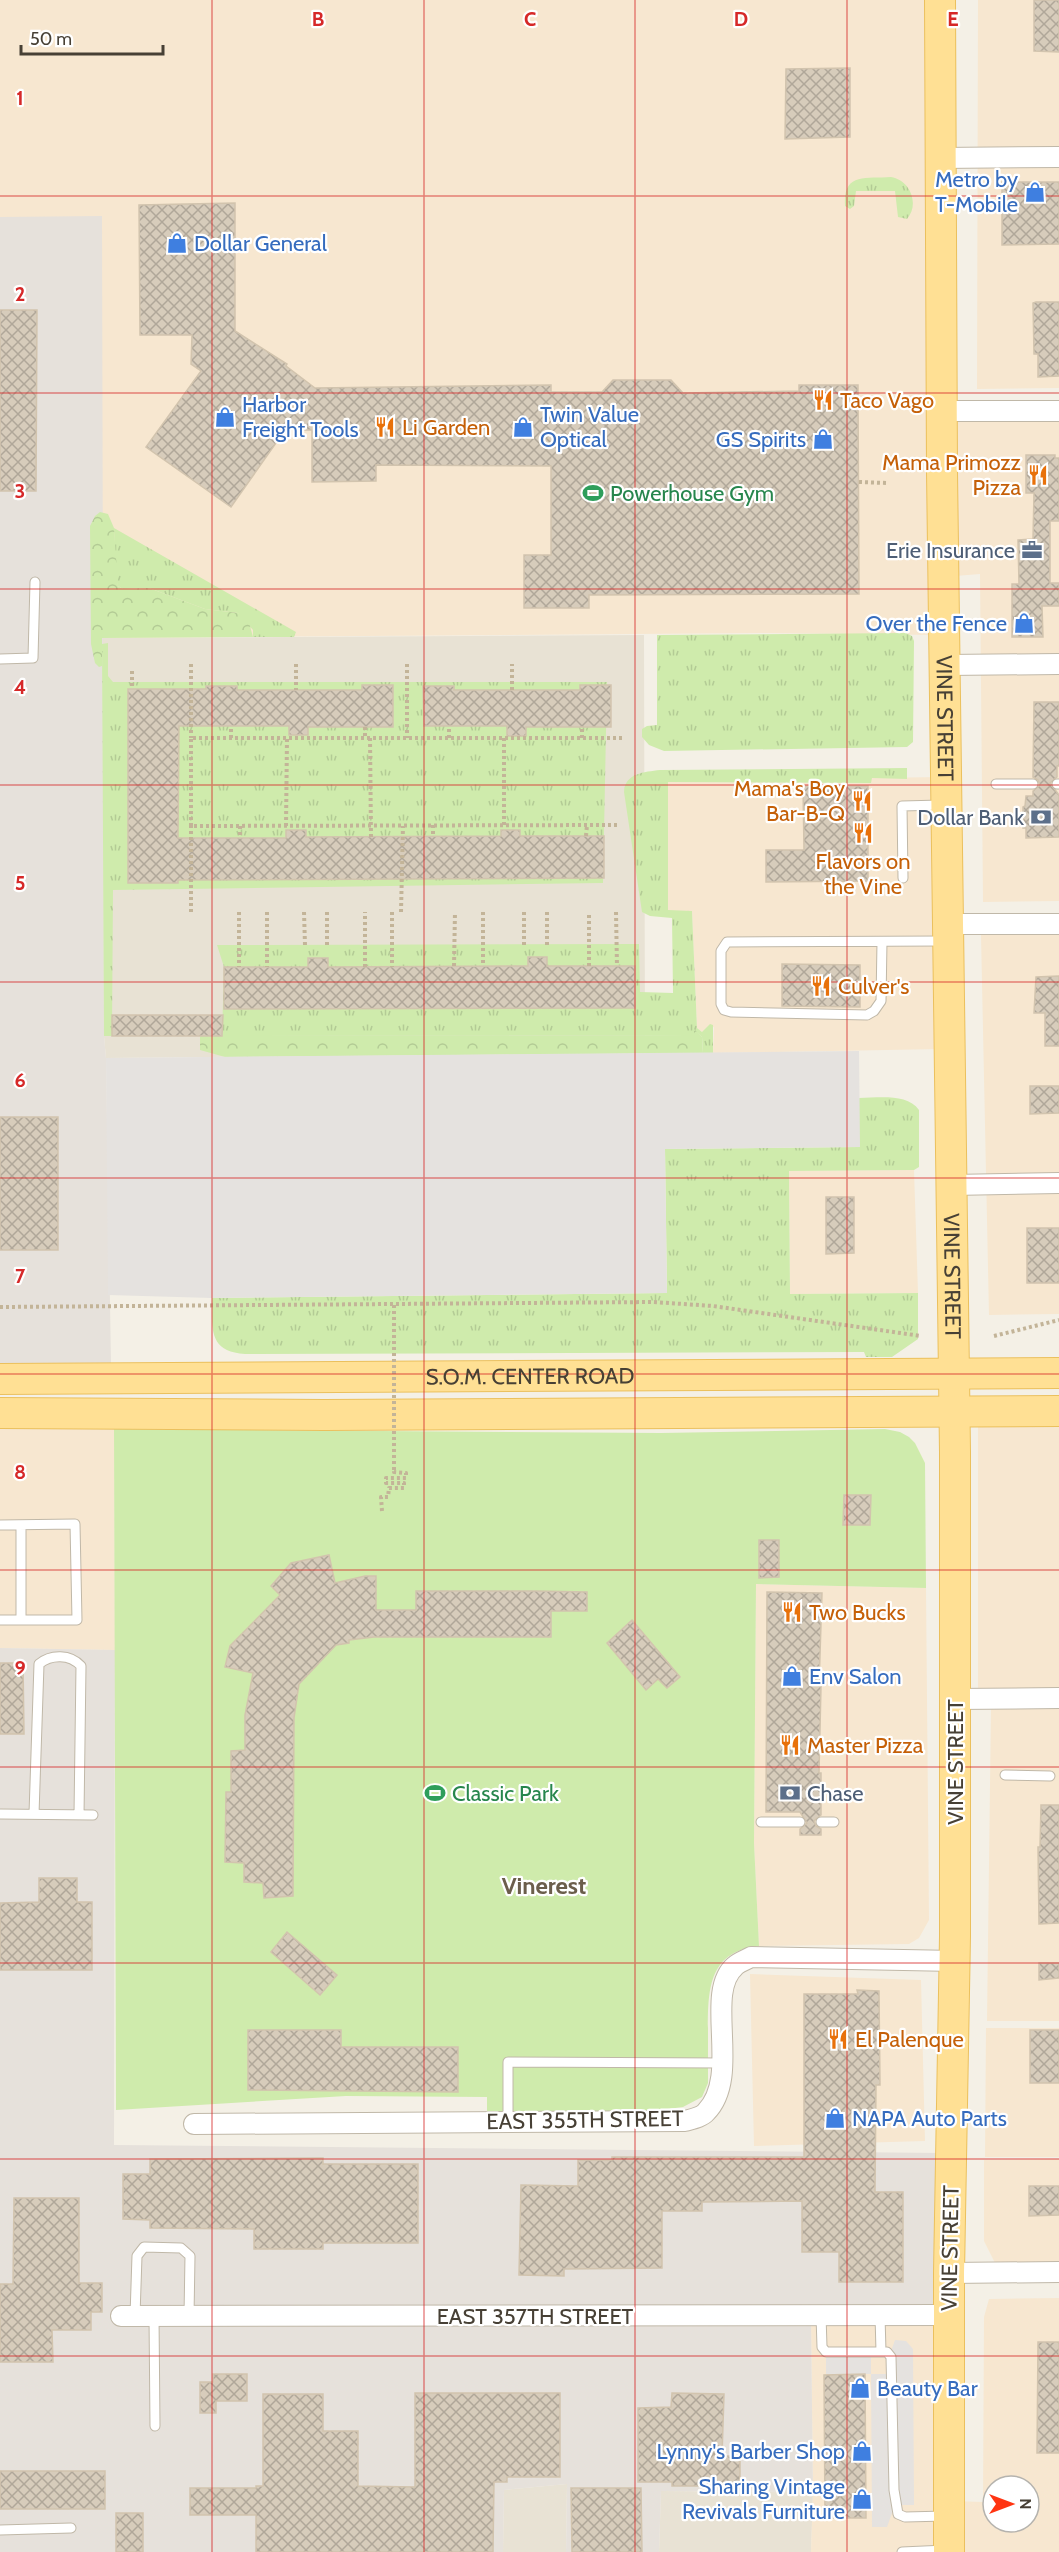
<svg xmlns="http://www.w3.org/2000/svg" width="1059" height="2552" font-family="Cabin,sans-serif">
	<defs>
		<pattern id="grass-tufts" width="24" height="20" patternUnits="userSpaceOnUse" patternTransform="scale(1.5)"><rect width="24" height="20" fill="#cfebac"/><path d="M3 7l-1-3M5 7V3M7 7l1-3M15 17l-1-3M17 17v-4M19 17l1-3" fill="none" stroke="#b3cb95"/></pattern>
		<pattern id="forest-crowns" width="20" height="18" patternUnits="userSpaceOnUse" patternTransform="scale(1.5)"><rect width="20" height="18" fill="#cfebac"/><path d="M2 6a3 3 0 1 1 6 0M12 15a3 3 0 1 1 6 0" fill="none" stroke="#b3cb95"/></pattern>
		<pattern id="building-cross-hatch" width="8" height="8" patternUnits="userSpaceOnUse" patternTransform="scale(1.5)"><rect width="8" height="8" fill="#d7ccbb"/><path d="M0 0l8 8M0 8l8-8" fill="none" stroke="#b0a799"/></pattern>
	</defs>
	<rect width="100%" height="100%" fill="#f4f0e6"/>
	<!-- residential -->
	<path fill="#e8e2d4" d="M644,635L645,1053L106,1058L104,1036L102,638Z
		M567,2484L566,2552H503L504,2490Z
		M661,2491L813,2492L811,2552H659Z"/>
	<!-- commercial -->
	<path fill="#f7e7d0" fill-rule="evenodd" d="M0,0H934L938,635L762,633L102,638V217H0Z
		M978,0H1059V388L977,389Z
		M1059,415V901L983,902L980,574L955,576L949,417Z
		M942,777V1049L713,1053L714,1027L702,1032L697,1028L692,911H668V782L871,783V778Z
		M1059,934V1314L989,1315L981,935Z
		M914,1170L918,1293L790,1294L789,1171Z
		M1059,1415V1694H978V1416Z
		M0,1428L114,1429L115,1650L0,1648Z
		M756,1584L926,1588L929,1920L919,1938L909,1944L759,1946L754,1843Z
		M1059,1705V2021H987L991,1707Z
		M750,1974L921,1980L925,2141L754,2146Z
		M986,2028H1059V2157H985Z
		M1059,2159V2263H995L984,2241V2160Z
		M1059,2298V2552H954L953,2501L983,2502L984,2317L989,2299ZM993,2486H1029V2522H993Z
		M811,2318H945V2552H811L813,2492Z"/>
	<!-- industrial -->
	<path fill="#e6e1db" d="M102,216L104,1036L106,1058L111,1364L0,1366V217Z
		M0,1648L115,1650L114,2145L944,2153L942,2309L811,2319L813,2492L661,2491L659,2552H566L567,2484L504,2490L503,2552H0Z"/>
	<!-- grass -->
	<path fill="url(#grass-tufts)" d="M891,177C910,180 920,204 907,219L898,217L895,191H856L854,206L850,209L845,206C843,172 865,179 891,177Z
		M114,528L296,632L294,637H253V630L238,613L205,609L149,588L123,589L118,586L116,578Z
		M906,633L912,636L914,641L913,742L907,747L664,751L649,745L642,737V729L647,726L657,725V635Z
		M108,643V676L113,682H607L603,883L113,890L112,1036H104L102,644Z
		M907,768V779L872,778L871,783L668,782V910L692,911L697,1028L702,1032L710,1024L713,1025V1053H703L702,1037L694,1030V1035L222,1036L224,967L217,945L639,944L640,992L673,993L672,918L650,916L642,912L624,792C625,773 644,772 660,770Z
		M859,1098C878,1098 907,1093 919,1110V1167L914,1170L789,1171L790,1294L918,1293V1339L892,1357H866L864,1352L245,1354C208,1352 212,1328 212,1298L667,1293L665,1149L859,1147Z"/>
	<!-- forest -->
	<path fill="url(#forest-crowns)" d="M100,512L108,514L114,528L118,586L123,589L149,588L205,609L238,613L248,619L253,637L102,638V666L99,667L95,663L91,644L90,526L95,516Z
		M694,1029L702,1037L703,1053L225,1057L200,1050V1036L694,1035Z"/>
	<!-- garden -->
	<path fill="#cfebac" d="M114,1429L661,1433L885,1429L900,1432L909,1437L915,1443L925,1463L926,1588L756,1584L754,1843L759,1946C710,1951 708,1987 708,2028C708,2046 708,2065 708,2083L702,2097L683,2107L652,2111L487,2114V2097L346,2096L116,2110Z"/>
	<!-- parking -->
	<path fill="#e5e2df" d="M859,1051L860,1147L665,1149L667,1293L212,1298L108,1295L106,1058Z
		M895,2340L906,2341L913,2349L914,2505H895L887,2527H872L871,2374H826V2352H871V2374H891L890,2354Z"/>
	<!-- building -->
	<path fill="url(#building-cross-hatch)" stroke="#d2c4ae" stroke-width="1.5" d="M1034,0H1059V52L1034,51Z
		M850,68V137L785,139L786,69Z
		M1002,182H1059V244L1002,245Z
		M235,203V331L287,364L286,366L315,388L551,385V392H602L613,380H671L683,393L799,391V385H858L859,594L589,595V608H524V555H551V466L376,465V481L312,482V430H300L290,423L231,507L146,447L201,371L191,364L192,335H140L139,205Z
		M1036,302H1059V376L1038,377V354H1034L1033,303Z
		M0,310H37L36,491H0Z
		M1026,455H1055V458H1059V521H1050V583H1059V606H1042L1043,637H1012V584H1019L1018,540L1033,539L1034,493H1026Z
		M362,685H393V727H308V735H289V726H179L178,838H286V830H306V837L501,836V830H520V836H604V878L178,880V883H128V689H206V686H237V690H362Z
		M580,685H611V727H526V736H507V726H424L423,686H454V690H580Z
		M1034,702H1059V766H1057V777L1050,783L1059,795V837L1026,838V828H1023V807L1025,806L1026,796H1033V791L1040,785L1038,780L1033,777Z
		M803,786H868V881L766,882V850H804Z
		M528,957H547V966H635V1008L224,1009V967H308V958H328V967L528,966Z
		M782,964L860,965V1007L782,1006Z
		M1059,976V1046H1045V1013H1034L1036,977Z
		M112,1015H223L222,1036H112Z
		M1030,1086H1059V1113L1030,1114Z
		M0,1117H58V1250H0Z
		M826,1197H854V1253L826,1254Z
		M1027,1228H1059V1283H1027Z
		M844,1495H871L870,1525H843Z
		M759,1540H779V1577L759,1578Z
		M329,1555L335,1583L365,1576H376V1610H416V1591H536L587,1592V1611H551V1637H374L349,1640V1643L336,1645L299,1684L294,1718L293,1896L264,1898L263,1883L244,1882V1863L225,1862L226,1792H231V1751L245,1750V1715L253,1673L225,1667L230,1646L280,1595L271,1586L291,1563Z
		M767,1592L822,1593L819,1686H821L819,1773H821V1815L814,1821L816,1826L821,1829V1835H800V1829L807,1823L800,1812H766Z
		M632,1620L680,1677L667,1688L658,1679L646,1690L607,1643Z
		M0,1663H23L24,1734H0Z
		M1041,1805H1059V1923L1039,1924L1038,1847H1040Z
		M39,1878H77V1902H92V1970H0V1903L39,1902Z
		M287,1932L337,1975L320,1995L271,1952Z
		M1039,1963H1059V1978L1039,1980Z
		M857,1990L879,1991L880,2085H876L875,2192H903V2282H839V2252H802V2201L702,2202V2211H662V2268L564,2269V2276L519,2275L521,2185L578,2186V2160H612V2157H804V1994H858Z
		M248,2030H341V2047H458V2092L248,2090Z
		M1030,2030H1059V2083H1030Z
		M323,2158V2164H418V2243H323V2249H254V2229L150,2228V2220L123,2219V2174H150V2159Z
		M1029,2186H1059V2215L1029,2216Z
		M14,2198H79V2283H102V2312H91V2330H52L53,2362H0V2284H13Z
		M1038,2342H1059V2453H1037Z
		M213,2374H247V2401H216V2413H200V2382H213Z
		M865,2374L866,2518H825L824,2375Z
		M415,2393H560V2477H507V2482H494L493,2552H256V2515H190V2488H256V2486H263V2394H323V2431H358V2486L415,2487Z
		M672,2393L724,2394L722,2456H740V2486H672V2482H638V2408L671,2407Z
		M0,2471H105V2509H0Z
		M571,2488H641L642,2552H572Z
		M116,2513H143V2552H116Z"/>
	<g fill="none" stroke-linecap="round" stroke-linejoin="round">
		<!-- lane casing -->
		<g stroke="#c0b8a8" stroke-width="11">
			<path id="lane" d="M0,659L33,658L35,582
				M996,784H1033
				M1057,784H1059
				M903,878L902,806L941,805
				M882,942L881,1001L874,1011L867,1015L731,1012L724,1010L721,1004V951L727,942L945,941
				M0,1525L75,1524L77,1620H0
				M21,1525V1620
				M1005,1775L1050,1776
				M0,1814L93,1815
				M34,1814L39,1664C51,1654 70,1654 81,1666L79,1815
				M761,1822H800
				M821,1822H834
				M508,2122V2062L723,2063
				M821,2315L822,2347L826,2352H887L891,2357L894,2490L898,2514L905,2517L946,2516
				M880,2315L881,2352
				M135,2316L137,2256L144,2247L181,2248L190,2256L189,2316
				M154,2316L155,2426
				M0,2530L71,2528
				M902,2552L946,2550"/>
		</g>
		<!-- street casing -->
		<g stroke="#c0b8a8" stroke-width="22">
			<path id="street" d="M940,158L1059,157
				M942,411H1059
				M946,665L1059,664
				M948,924H1059
				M952,1185L1059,1183
				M955,1699L1059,1698
				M194,2124L685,2121C692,2119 702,2117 706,2112C742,2076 703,1993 735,1966C739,1962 746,1960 751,1957L955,1961
				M949,2273L1059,2272
				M121,2316L949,2315"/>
		</g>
		<!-- primary casing -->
		<g stroke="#ebc05d" stroke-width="32">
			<g id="primary">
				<path id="s1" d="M940,0L942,472L955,1452V1936L949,2273V2552"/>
				<path id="s2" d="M0,1379L1059,1373"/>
				<path d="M0,1413L324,1415L1059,1411"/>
			</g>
		</g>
		<!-- path -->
		<path stroke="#c3b498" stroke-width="4" stroke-dasharray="3 3" stroke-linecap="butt" d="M859,482L887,483
			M191,664V738
			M296,664V690
			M407,664V738
			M132,671V689
			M512,690V664
			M365,727V738
			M231,738V726
			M370,738L371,837
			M449,738V726
			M504,738V825
			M582,738V727
			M433,825V836
			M617,825L191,826V738H623
			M240,826V838
			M286,826L287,738
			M586,836L587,825
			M191,912V826
			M239,912V967
			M267,912V967
			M304,912L305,945
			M392,912V967
			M401,912L403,826
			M483,912V966
			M524,912V945
			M616,912L617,966
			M327,945V912
			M547,945V912
			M454,966L455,912
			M589,966V912
			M365,967V912
			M0,1307L653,1302L713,1306L921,1336
			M994,1336L1059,1320
			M382,1511L381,1497H388L389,1488H404V1483H386V1478H406V1473L394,1472V1470"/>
		<!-- lane -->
		<use href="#lane" stroke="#fff" stroke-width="9"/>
		<!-- street -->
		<use href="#street" stroke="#fff" stroke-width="20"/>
		<!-- primary -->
		<use href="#primary" stroke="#ffe094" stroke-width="30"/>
		<!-- path-bridge -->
		<path stroke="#c3b498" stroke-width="4" stroke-dasharray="3 3" stroke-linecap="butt" d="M394,1305V1470"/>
	</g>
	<!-- grid -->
	<path fill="none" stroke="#d62828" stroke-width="1.5" stroke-opacity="0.55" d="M212,0V2552M424,0V2552M635,0V2552M847,0V2552M0,196H1059M0,393H1059M0,589H1059M0,785H1059M0,982H1059M0,1178H1059M0,1374H1059M0,1570H1059M0,1767H1059M0,1963H1059M0,2159H1059M0,2356H1059"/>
	<!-- icons -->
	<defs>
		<g id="shop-bare" transform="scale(1.62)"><path d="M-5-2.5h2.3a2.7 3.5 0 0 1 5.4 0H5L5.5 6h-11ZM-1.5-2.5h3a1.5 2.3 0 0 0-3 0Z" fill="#3f7fe0" stroke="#fff" stroke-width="2.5" paint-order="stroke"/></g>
		<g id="restaurant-bare" transform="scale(1.62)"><path d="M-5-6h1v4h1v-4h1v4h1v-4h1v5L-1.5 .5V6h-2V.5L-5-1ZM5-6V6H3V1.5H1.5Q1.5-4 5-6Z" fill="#e8710a" stroke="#fff" stroke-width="2.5" paint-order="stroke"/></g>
		<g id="stadium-bare" transform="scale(1.62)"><path d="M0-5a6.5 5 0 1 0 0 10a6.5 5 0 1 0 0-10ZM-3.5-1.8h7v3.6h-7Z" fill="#2e9e5b" stroke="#fff" stroke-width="2.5" paint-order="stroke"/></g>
		<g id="office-bare" transform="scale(1.62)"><path d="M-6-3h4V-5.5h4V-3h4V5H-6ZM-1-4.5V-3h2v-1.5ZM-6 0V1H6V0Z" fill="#5c6f8a" stroke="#fff" stroke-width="2.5" paint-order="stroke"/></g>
		<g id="bank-bare" transform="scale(1.62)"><path d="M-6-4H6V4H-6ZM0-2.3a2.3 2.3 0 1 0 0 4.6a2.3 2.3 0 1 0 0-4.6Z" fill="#5c6f8a" stroke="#fff" stroke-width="2.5" paint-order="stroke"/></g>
	</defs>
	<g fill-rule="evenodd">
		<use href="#shop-bare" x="1035" y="192"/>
		<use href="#shop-bare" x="177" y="243"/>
		<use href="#restaurant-bare" x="823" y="400"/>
		<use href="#shop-bare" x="225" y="417"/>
		<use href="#restaurant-bare" x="385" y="427"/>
		<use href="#shop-bare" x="523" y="427"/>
		<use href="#shop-bare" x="823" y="439"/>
		<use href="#restaurant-bare" x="1038" y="475"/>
		<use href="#stadium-bare" x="593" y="493"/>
		<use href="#office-bare" x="1032" y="550"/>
		<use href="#shop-bare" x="1024" y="623"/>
		<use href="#restaurant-bare" x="862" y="801"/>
		<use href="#bank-bare" x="1041" y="817"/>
		<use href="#restaurant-bare" x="863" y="833"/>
		<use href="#restaurant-bare" x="821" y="986"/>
		<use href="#restaurant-bare" x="792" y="1612"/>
		<use href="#shop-bare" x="792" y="1676"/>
		<use href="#restaurant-bare" x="790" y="1745"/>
		<use href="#stadium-bare" x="435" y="1793"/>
		<use href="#bank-bare" x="790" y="1793"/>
		<use href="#restaurant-bare" x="838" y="2039"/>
		<use href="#shop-bare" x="835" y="2118"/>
		<use href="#shop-bare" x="860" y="2388"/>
		<use href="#shop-bare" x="862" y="2451"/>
		<use href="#shop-bare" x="862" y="2499"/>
	</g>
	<g text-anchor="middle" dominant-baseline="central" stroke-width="4.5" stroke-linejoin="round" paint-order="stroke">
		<!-- shop labels -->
		<g font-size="22" fill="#366cbe" stroke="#fff" text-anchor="start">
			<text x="1018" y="179" text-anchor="end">Metro by<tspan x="1018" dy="25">T-Mobile</tspan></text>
			<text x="194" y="243">Dollar General</text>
			<text x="242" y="404">Harbor<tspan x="242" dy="25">Freight Tools</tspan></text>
			<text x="540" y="414">Twin Value<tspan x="540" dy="25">Optical</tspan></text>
			<text x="806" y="439" text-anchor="end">GS Spirits</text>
			<text x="1007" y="623" text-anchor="end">Over the Fence</text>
			<text x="809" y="1676">Env Salon</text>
			<text x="852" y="2118">NAPA Auto Parts</text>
			<text x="877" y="2388">Beauty Bar</text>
			<text x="845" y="2451" text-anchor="end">Lynny's Barber Shop</text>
			<text x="845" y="2486" text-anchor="end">Sharing Vintage<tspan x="845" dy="25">Revivals Furniture</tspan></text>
		</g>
		<!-- food labels -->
		<g font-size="22" fill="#c56008" stroke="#fff" text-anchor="start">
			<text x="840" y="400">Taco Vago</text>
			<text x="402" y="427">Li Garden</text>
			<text x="1021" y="462" text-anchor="end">Mama Primozz<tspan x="1021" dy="25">Pizza</tspan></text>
			<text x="845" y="788" text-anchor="end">Mama's Boy<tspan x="845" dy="25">Bar-B-Q</tspan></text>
			<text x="863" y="861" text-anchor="middle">Flavors on<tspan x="863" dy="25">the Vine</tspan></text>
			<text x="838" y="986">Culver's</text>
			<text x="809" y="1612">Two Bucks</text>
			<text x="807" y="1745">Master Pizza</text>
			<text x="855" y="2039">El Palenque</text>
		</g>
		<!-- leisure labels -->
		<g font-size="22" fill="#27864d" stroke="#fff" text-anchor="start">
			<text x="610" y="493">Powerhouse Gym</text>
			<text x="452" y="1793">Classic Park</text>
		</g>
		<!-- service labels -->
		<g font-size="22" fill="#4e5e75" stroke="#fff" text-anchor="end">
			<text x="1015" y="550">Erie Insurance</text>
			<text x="1024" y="817">Dollar Bank</text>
			<text x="807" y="1793" text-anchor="start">Chase</text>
		</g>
		<!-- street labels -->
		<g font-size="22" fill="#474035" stroke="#fff">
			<text stroke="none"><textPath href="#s1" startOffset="718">VINE STREET</textPath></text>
			<text stroke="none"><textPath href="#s1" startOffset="1276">VINE STREET</textPath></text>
			<text stroke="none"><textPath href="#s2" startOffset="530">S.O.M. CENTER ROAD</textPath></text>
			<text transform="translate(955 1762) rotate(-90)">VINE STREET</text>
			<text transform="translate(585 2120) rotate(-1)">EAST 355TH STREET</text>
			<text transform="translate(950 2248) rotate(-89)">VINE STREET</text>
			<text x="535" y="2316">EAST 357TH STREET</text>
		</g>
		<!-- neighbourhood labels -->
		<g font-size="24" font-weight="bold" fill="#6b5e4b" stroke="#fff">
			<text x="544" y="1885">Vinerest</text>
		</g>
	</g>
	<g font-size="20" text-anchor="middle" font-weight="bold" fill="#d62828" stroke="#fff" stroke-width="4.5" stroke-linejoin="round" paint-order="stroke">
		<text x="318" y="26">B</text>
		<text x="530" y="26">C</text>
		<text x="741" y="26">D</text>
		<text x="953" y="26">E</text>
		<text x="20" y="105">1</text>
		<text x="20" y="301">2</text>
		<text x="20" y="498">3</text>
		<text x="20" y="694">4</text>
		<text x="20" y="890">5</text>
		<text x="20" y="1087">6</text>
		<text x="20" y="1283">7</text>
		<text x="20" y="1479">8</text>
		<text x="20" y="1675">9</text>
	</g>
	<!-- north arrow -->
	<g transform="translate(1011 2504) rotate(90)"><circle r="28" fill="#ffffff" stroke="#b5b3ae" stroke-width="1.5"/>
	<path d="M0-4.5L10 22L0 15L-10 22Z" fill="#ff3512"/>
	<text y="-9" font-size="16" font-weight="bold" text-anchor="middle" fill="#474035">N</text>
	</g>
	<!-- scale -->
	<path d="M21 45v9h142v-9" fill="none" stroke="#474035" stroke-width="3"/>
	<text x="30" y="45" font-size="18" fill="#474035" stroke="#ffffff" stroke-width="4.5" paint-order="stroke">50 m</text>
</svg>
